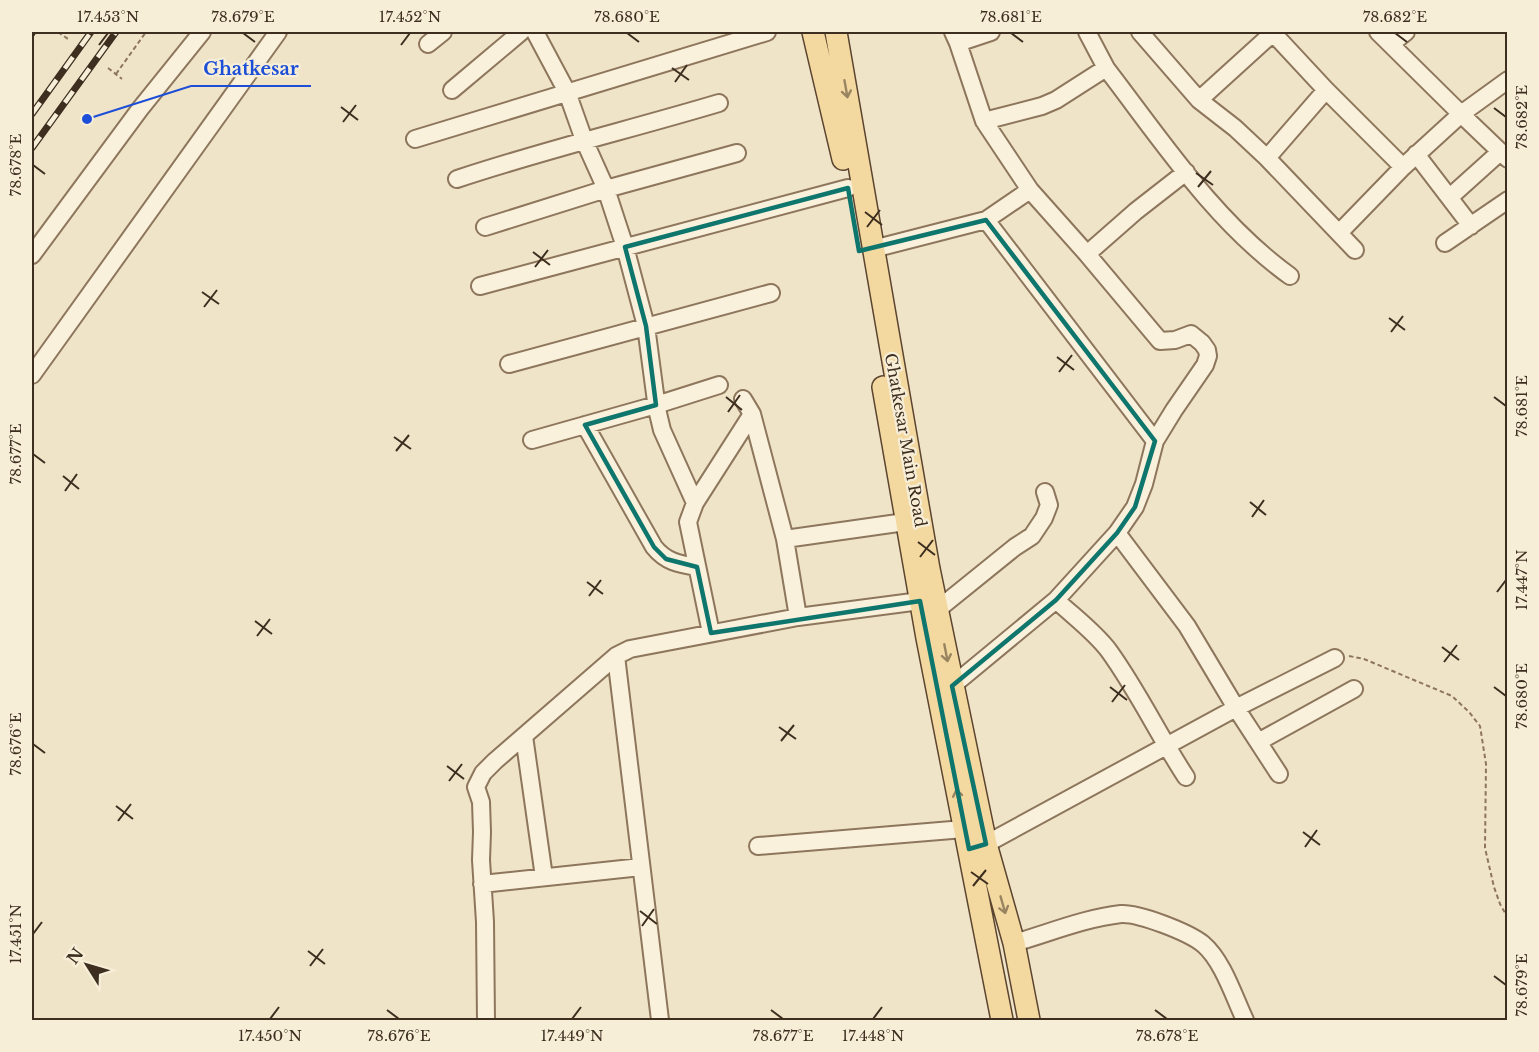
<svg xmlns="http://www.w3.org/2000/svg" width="1539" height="1052" font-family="'Libre Baskerville',serif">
	<rect width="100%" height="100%" fill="#f0e4c8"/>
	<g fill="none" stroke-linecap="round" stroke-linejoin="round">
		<!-- minor casing -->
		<g stroke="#8d765c" stroke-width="20">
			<path id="minor" d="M535,32L567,92L584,140L606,189L625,247L646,326L657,409L662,430L695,503L688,522L711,633
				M1140,32L1199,100L1235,128L1267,158L1355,250
				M1272,32L1326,90L1403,167L1461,114L1378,32
				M958,43L991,32
				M428,44L443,32
				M1391,44L1406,32
				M1106,68C1162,141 1215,222 1290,276
				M1508,80L1461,114L1508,159
				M452,90L521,32
				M1199,100L1274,32
				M984,121L1042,106L1056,100L1106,68L1087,32
				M415,139L767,32
				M1416,154L1471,226
				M1267,158L1326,90
				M457,179C544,150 632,129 719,103
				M1030,190L1087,254L1136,211L1186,172
				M1450,197L1500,152
				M986,220L1155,441
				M485,227L606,189L737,153
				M1339,233L1403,167
				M1445,243L1508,200
				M873,249L986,220L1030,190L984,121L958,43L953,32
				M32,255L140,109L202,32
				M480,286L848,188
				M509,364L771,293
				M32,375L278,32
				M743,399L752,414L785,539L798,617
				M585,425L654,547C666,562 679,564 697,567
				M532,440L656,405L719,385
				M695,503L752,414
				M1117,533L1187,626L1236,708L1335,658
				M785,539L905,522
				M1056,600C1073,616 1095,632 1109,651C1138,691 1159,736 1186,777
				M937,610L1015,547L1032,536L1044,518L1049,505L1045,492
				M616,656L660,1020
				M952,686L1056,600L1117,533L1135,507L1144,484L1155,441L1174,410L1205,365L1208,356L1207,350L1202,343L1191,334L1175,340L1160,341L1087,254
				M524,736L544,877
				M1258,742L1354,689
				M986,844L1236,708L1279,774
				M758,846L964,829
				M482,884L641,867
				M1014,943C1049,933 1085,918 1121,914C1139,913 1188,932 1203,944C1223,961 1234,997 1245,1020
				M486,1020L485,922L481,860L482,832L481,802L476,787L483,773L495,761L616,656L630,649L798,617L920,601"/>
		</g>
		<!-- major casing -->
		<g stroke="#5b4430" stroke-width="24">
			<path id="major" d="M813,32L843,159
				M836,32L929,569L986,844L1014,943L1029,1020
				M883,387L927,638L1002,1020"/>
		</g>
		<!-- path -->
		<path stroke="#8d765c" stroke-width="2" stroke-dasharray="4.5 3" stroke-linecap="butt" d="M58,32L68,39
			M108,68L122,79
			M116,74L146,32
			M1349,656L1364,659L1452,696L1469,712L1480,726L1486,764L1485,848L1494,887L1500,904L1508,918"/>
		<!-- minor -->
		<use href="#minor" stroke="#faf1dc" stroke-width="16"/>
		<!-- major -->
		<use href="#major" stroke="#f3d9a0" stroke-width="21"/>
		<!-- rail casing -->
		<g stroke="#3d2e20" stroke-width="7">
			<path id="rail" d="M32,33V32
				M32,114L91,32
				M32,148L116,32"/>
		</g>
		<!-- rail -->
		<use href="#rail" stroke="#f7eed8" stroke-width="4.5" stroke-dasharray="14" stroke-linecap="butt"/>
	</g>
	<!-- one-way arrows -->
	<defs><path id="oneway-shaft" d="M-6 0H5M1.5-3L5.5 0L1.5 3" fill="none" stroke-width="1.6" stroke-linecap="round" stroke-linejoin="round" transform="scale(1.5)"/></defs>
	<g stroke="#988460">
		<use href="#oneway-shaft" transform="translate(846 89) rotate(80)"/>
		<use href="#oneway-shaft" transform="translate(946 653) rotate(79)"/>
		<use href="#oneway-shaft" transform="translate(958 798) rotate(-101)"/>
		<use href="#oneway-shaft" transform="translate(1003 905) rotate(74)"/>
	</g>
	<!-- marked area -->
	<path fill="none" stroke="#0f766e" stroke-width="4.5" stroke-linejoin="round" d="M848,188L859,251L986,220L1155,441L1135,507L1117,533L1056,600L952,686L986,844L969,849L920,601L711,633L697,567L666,559L654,547L585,425L656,405L646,326L625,247Z"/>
	<!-- ticks -->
	<path fill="none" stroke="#3d2e20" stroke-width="2" d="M243,33L255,42M627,33L639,42M1011,33L1023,42M1395,33L1407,42M99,45L108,33M401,45L410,33M672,68L689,80M675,82L687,65M341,107L358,120M1494,108L1506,117M343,122L356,105M33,165L45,174M1196,173L1213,185M1198,187L1211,171M865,212L882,225M867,227L880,210M533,252L550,265M535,267L548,250M202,292L219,304M204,307L217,290M1389,318L1405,330M1391,332L1403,316M1057,357L1074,370M1059,372L1072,355M726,397L742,410M1494,397L1506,406M728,412L740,395M394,437L411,449M396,451L409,435M33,454L45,463M63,476L79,489M65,491L77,474M1250,502L1266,515M1252,517L1264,500M918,542L935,555M920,557L933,540M587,582L603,594M1497,592L1506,580M589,596L601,580M255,621L272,634M257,636L270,619M1442,647L1459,660M1444,662L1457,645M1110,687L1127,700M1494,687L1506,696M1112,702L1125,685M779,727L796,739M781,741L794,725M33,744L45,753M447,766L464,779M449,781L462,764M116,806L133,819M118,821L131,804M1303,832L1320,845M1305,847L1317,830M971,872L988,884M973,886L986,870M640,911L657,924M642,926L654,909M33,934L42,922M308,951L325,964M310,966L323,949M1494,976L1506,985M387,1010L399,1019M771,1010L783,1019M1155,1010L1167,1019M270,1019L279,1007M572,1019L581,1007M873,1019L882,1007"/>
	<g text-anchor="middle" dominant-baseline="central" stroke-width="4.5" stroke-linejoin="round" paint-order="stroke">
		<!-- street labels -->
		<g font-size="16" fill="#3d2e20" stroke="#f7eed8">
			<text transform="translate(906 440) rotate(80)">Ghatkesar Main Road</text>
		</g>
	</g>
	<!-- callouts -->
	<path fill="none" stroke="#1d4ed8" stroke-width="2" d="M87 119L191 86H311"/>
	<circle fill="#1d4ed8" stroke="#f7eed8" stroke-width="2" cx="87" cy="119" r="6"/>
	<g font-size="18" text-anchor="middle" font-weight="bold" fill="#1d4ed8" stroke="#f7eed8" stroke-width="4.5" stroke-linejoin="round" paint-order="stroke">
		<text x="251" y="75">Ghatkesar</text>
	</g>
	<!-- border -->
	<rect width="1539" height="1052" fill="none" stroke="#f7eed8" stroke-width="66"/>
	<!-- north arrow -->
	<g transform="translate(87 965) rotate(307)" stroke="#f7eed8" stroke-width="4.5" paint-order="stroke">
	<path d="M0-4.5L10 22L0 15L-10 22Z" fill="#3d2e20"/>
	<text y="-9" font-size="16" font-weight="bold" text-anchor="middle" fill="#3d2e20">N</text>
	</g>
	<rect x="33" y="33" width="1473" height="986" fill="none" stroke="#3d2e20" stroke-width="2"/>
	<g font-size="15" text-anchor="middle" fill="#3d2e20">
		<text x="108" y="22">17.453°N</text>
		<text x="243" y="22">78.679°E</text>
		<text x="410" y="22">17.452°N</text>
		<text x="627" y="22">78.680°E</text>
		<text x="1011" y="22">78.681°E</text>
		<text x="1395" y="22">78.682°E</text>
		<text transform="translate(1522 117) rotate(-90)" y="5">78.682°E</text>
		<text transform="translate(16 165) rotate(-90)" y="5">78.678°E</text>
		<text transform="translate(1522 406) rotate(-90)" y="5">78.681°E</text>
		<text transform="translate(16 454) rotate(-90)" y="5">78.677°E</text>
		<text transform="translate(1522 580) rotate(-90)" y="5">17.447°N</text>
		<text transform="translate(1522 696) rotate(-90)" y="5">78.680°E</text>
		<text transform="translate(16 744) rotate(-90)" y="5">78.676°E</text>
		<text transform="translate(16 934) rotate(-90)" y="5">17.451°N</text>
		<text transform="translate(1522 985) rotate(-90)" y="5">78.679°E</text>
		<text x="270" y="1041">17.450°N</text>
		<text x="399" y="1041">78.676°E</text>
		<text x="572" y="1041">17.449°N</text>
		<text x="783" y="1041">78.677°E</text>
		<text x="873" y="1041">17.448°N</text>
		<text x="1167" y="1041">78.678°E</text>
	</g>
</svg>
